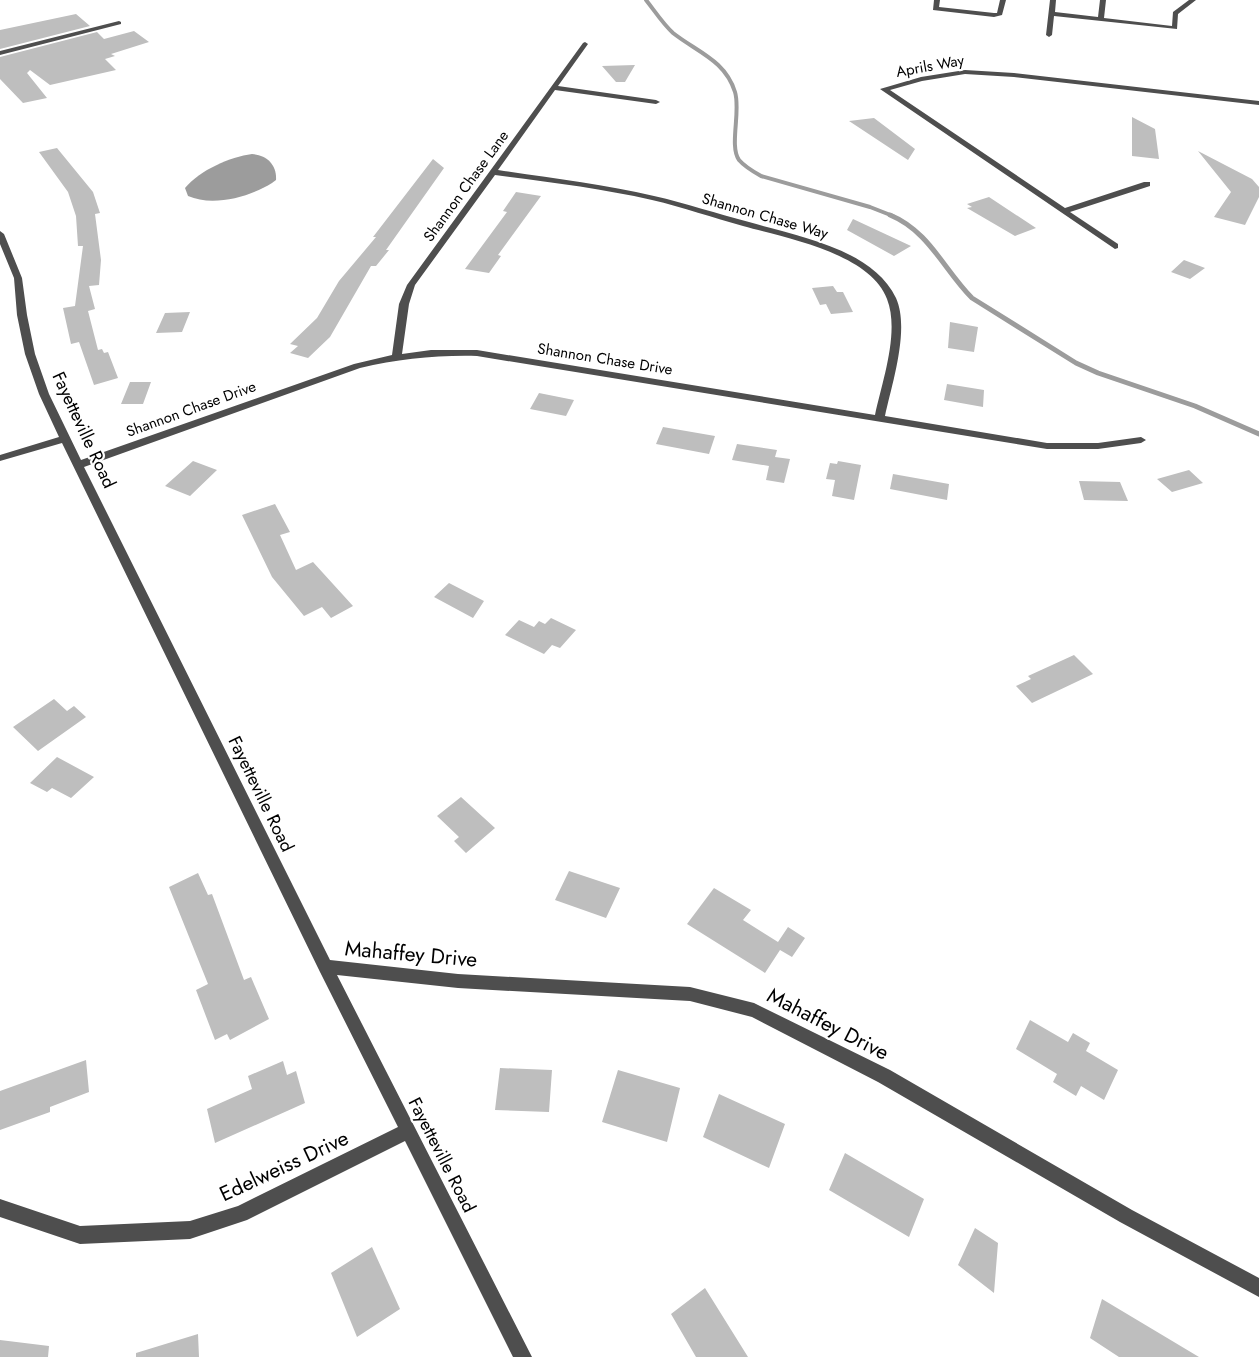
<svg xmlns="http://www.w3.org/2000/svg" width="1259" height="1357" font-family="Jost,sans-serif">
	<rect width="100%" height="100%" fill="#fff"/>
	<!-- water -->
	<path fill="#9c9c9c" d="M252,154C267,155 277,165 276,180L272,183C249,197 213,207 188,196L185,188C200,170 230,157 252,154Z"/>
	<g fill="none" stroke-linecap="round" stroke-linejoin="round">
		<!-- stream-far1 -->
		<path stroke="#9c9c9c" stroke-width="4" d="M646,0C654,10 663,24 673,33C697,52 725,60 735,92C741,111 729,146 739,160C745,167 754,172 761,176L870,207L893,216"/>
		<!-- stream -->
		<path stroke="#9c9c9c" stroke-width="5" d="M890,215C929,231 944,270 972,298L1076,363L1098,373L1195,406L1259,434"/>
	</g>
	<!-- building -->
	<path fill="#bebebe" d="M76,14L90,26L0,49V30Z
		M134,31L149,42L111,54L115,56L105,59L116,70L50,85L30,70L27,73L47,98L23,103L0,79V57L97,32L104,39Z
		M635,65L625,82H616L602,66Z
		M1132,117L1155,129L1159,159L1132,156Z
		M874,118L915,149L908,160L849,121Z
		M57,148L93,192L100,213L95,214L101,260L99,285L89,286L95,309L88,311L98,350L102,349L104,353L108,352L118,378L94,385L79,342L71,344L63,308L75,306L83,246H78L76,216L68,192L39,152Z
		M1198,151L1252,179L1259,187V197L1245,225L1214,217L1231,192Z
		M433,159L444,168L386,250H389L376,266H371L330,337L308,358L290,353L298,346L290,344L317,318L339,281L376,237H373Z
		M516,192L541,196L498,255L501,256L489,273L465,269L507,212L503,211Z
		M989,197L1036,228L1015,236L967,208L972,207L967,204Z
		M853,219L911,246L894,256L847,230Z
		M1184,260L1205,268L1190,279L1171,272Z
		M833,286L837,292H843L853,312L831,314L826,304L820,305L812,288Z
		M190,312L182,332L156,333L165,313Z
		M950,322L978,327L974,352L948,348Z
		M130,382H151L143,404H121Z
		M947,384L984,390L983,407L944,400Z
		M539,393L574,400L566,416L530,409Z
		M663,427L715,436L709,454L656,444Z
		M737,444L777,450L775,457L790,459L784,483L766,480L769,466L732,460Z
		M193,461L217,470L190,496L165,486Z
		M838,461L861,465L854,500L832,496L835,480L826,479L830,463L837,464Z
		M1189,470L1203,483L1172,492L1157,479Z
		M893,474L949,484L947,500L890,489Z
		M1079,481L1120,482L1128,501L1084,500Z
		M275,504L290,532L280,535L296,570L313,562L353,606L331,618L322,607L304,616L272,577L242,515Z
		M449,583L484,601L473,618L434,597Z
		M551,618L576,630L560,648L552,645L544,654L505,635L519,620L534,627L539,621L545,624Z
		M1074,655L1093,674L1032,703L1016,686L1031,679L1028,676Z
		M54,699L67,711L74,706L86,717L38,751L13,727Z
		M57,757L94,777L71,798L52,788L47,792L30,783Z
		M461,797L495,828L466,853L454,841L459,837L437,816Z
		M569,871L620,888L606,918L555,900Z
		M198,873L208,895L212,894L244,980L251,977L269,1019L230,1040L227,1034L215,1040L196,990L208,984L169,887Z
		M714,888L751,910L743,920L778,942L788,927L805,938L792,957L780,950L765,973L687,924Z
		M1030,1020L1068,1042L1073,1033L1090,1043L1086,1051L1118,1070L1104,1100L1081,1086L1076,1096L1053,1082L1057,1074L1016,1049Z
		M86,1060L89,1092L50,1107V1112L0,1130V1091Z
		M283,1061L287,1075L296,1071L305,1103L215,1143L207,1109L252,1089L248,1076Z
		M500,1068L552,1070L549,1112L495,1110Z
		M618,1070L680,1088L667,1142L602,1122Z
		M719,1094L785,1124L769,1168L703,1137Z
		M845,1153L924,1199L909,1237L829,1190Z
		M975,1228L998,1243L994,1293L958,1265Z
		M372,1247L400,1309L357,1337L331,1273Z
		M705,1288L748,1357H696L671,1314Z
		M1102,1299L1199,1357H1119L1090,1338Z
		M198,1334L199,1357H136V1353Z
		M0,1340L49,1346L48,1357H0Z"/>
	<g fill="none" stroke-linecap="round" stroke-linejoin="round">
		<!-- minor -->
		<path fill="#4e4e4e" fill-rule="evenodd" d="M934,0H940L939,7L994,13H997L1000,0H1006L1002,15L994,17L933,10Z
			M1050,0H1056L1055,12L1098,17L1100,0H1106L1104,18L1172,26L1173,12L1189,0H1196L1178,14L1177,29L1054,16L1052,35L1049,37L1046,35Z
			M119,21L121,22V24L0,55V51Z
			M585,42L588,44L558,86L656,100L660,102L656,104L555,90L498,170C550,178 603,184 654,196C686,203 717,214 749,222C796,236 872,248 896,298C910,329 892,384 885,416L1047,443H1098L1141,437L1146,440L1141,443L1098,449H1047L477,356C437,355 399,359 360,368L84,467L330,960L458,974L690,987L754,1003L890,1070L1132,1210L1259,1278V1297L1120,1222L878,1082L752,1017L690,1001L458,988L337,975L532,1357H513L405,1141L247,1220L190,1239L80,1244L0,1217V1199L80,1226L190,1221L238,1206L398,1127L320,972L62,443L0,461V455L59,437L39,394L25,354L17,315L14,278L0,244V231L4,234L22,278L27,315L35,354L49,394L81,460L354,364L392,355L399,304L407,285L583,43ZM495,175C547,182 600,188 652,200C683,207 713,218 743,226C785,238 870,253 887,299C900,332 882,382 875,415L477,350H431L402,354L409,304L415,285Z
			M965,70L1014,73L1259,101V105L1014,77L965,74L922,81L890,90L1065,208L1144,182H1150V186L1070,212L1118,244V248L1115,249L880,89L921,77Z"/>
	</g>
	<g text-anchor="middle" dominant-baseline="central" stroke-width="4.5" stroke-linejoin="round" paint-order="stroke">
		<!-- far-street labels -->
		<g font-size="15" fill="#000" stroke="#fff">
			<text transform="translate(930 66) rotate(-10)">Aprils Way</text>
			<text transform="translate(466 186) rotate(-54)">Shannon Chase Lane</text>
			<text transform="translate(765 216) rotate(16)">Shannon Chase Way</text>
			<text transform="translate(605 359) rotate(9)">Shannon Chase Drive</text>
			<text transform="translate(191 409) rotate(-20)">Shannon Chase Drive</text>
		</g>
		<!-- street labels -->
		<g font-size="18" fill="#000" stroke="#fff">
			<text transform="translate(84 430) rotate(65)">Fayetteville Road</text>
			<text transform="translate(261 794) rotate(64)">Fayetteville Road</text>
			<text transform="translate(442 1155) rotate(63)">Fayetteville Road</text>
		</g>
		<!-- near-street labels -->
		<g font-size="21" fill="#000" stroke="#fff">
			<text transform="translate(411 954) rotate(5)">Mahaffey Drive</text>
			<text transform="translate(828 1024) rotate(27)">Mahaffey Drive</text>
			<text transform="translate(284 1166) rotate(-25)">Edelweiss Drive</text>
		</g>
	</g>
</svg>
